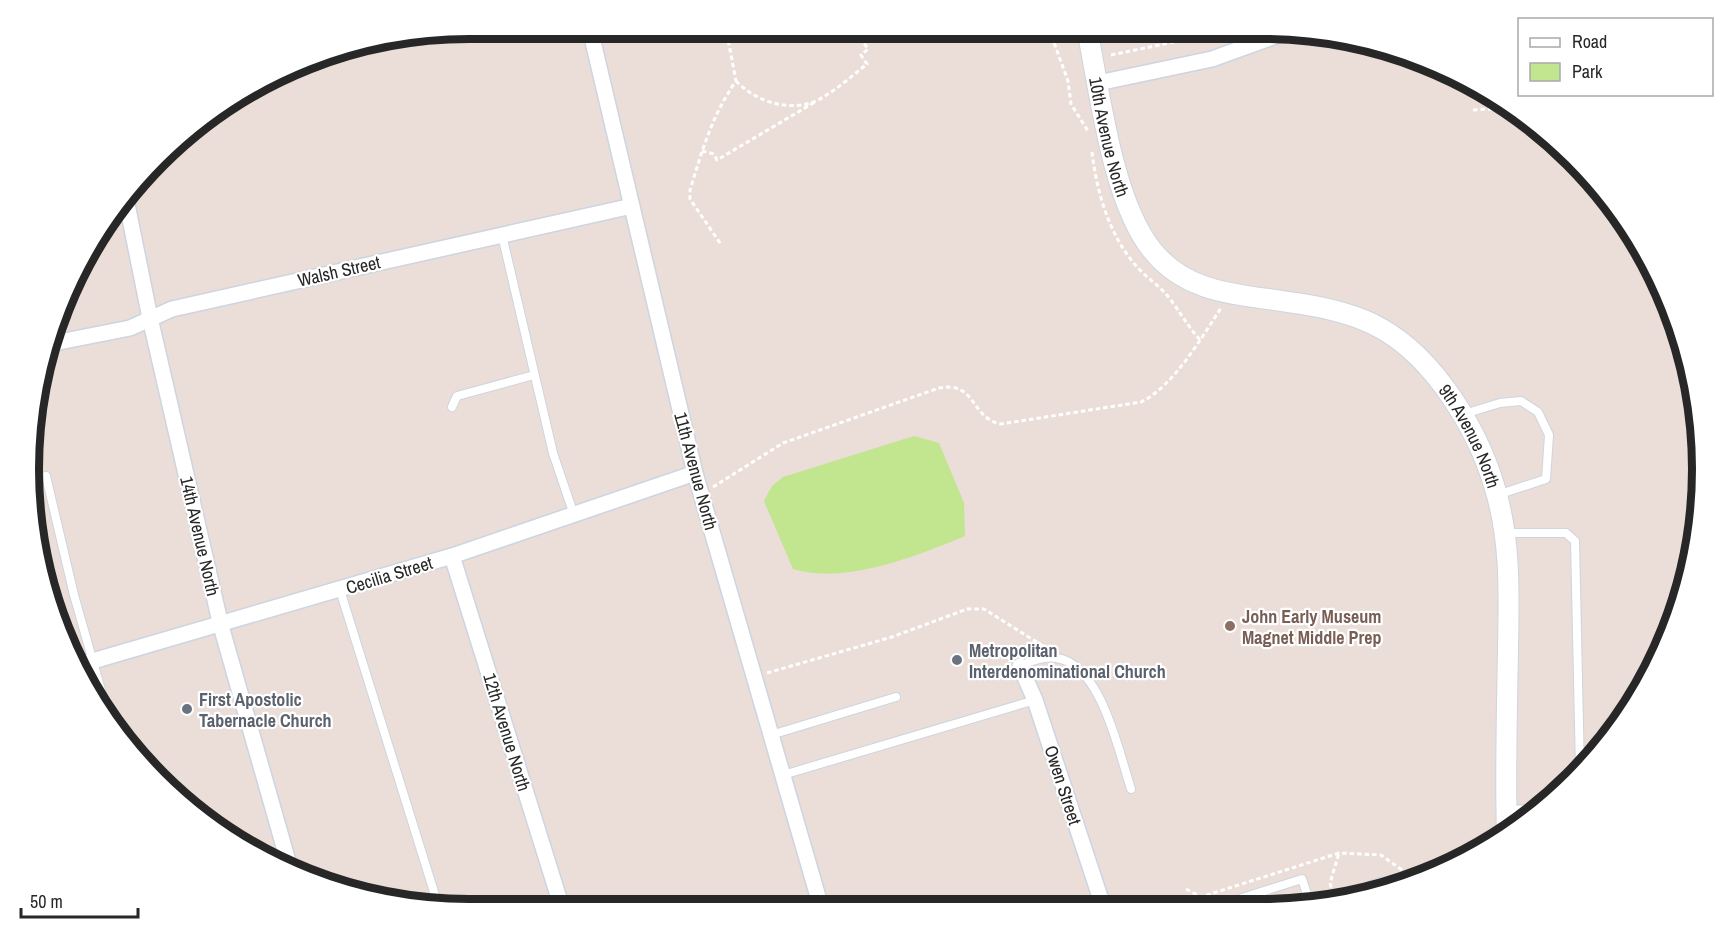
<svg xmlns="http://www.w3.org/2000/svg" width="1731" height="938" font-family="'Archivo Narrow',sans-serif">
	<rect width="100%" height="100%" fill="#ebddd7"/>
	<!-- green -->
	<path fill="#c2e58f" d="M914,436L939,443L964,503L965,536C917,556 844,585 793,569L764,501L772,486L783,477Z"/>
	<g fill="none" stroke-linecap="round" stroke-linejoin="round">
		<!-- service casing -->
		<g stroke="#ccd5e1" stroke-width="10">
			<path id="service" d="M502,235L553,453L574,515
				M452,407L457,396L534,375
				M1464,414L1500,403L1521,401L1538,412L1549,435L1546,479L1497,495
				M46,476L74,595L107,711
				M1505,533H1566L1575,541L1580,771
				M340,590L439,908
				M1020,666C1031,661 1044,656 1056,658C1101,663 1119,753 1131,789
				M771,735L896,697
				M783,775L1035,700
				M1507,810L1537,809
				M1357,897C1368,883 1386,876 1402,887
				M1217,906L1302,879L1311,906"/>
		</g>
		<!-- minor casing -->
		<g stroke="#ccd5e1" stroke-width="18">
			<path id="minor" d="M590,29L695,473L821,907
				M1098,83L1212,59L1292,30
				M126,199L150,318L221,626L290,868
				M49,344L130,328L172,309L632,206
				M452,556L562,908
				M79,665L452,556L695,473
				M1020,666L1035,700L1103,906"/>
		</g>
		<!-- tertiary casing -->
		<g stroke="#ccd5e1" stroke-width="22">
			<g id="tertiary">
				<path id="s1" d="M1087,29C1100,93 1112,200 1152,250C1187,294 1238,294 1288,302C1319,306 1355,313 1382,329C1435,359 1477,429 1494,485C1511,539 1509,594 1508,649C1507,711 1505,773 1507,835"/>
			</g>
		</g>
		<!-- path -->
		<path stroke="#fff" stroke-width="3" stroke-dasharray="4.5 3" stroke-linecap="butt" d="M1049,29L1068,81L1071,104L1088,131
			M1111,55L1208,35L1224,29
			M736,81C756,102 791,113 818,100C835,91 852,76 867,64L861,55L868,49L854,29
			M1473,110L1511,108
			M702,151L714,154L717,160L815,102
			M1092,152C1097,193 1109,235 1137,267C1148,279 1164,289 1173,303C1183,317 1188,326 1200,340
			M720,243L690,199V190C702,151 712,115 736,81L726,29
			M713,487L783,443L939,388C977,381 970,418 1001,424L1141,402C1173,387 1202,337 1221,308
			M767,673L892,637L967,609H984L1043,646
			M1186,889L1201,897L1339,853L1381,855L1416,880
			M1335,902L1330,883L1339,853"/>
		<!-- service -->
		<use href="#service" stroke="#fff" stroke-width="8"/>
		<!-- minor -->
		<use href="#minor" stroke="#fff" stroke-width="15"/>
		<!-- tertiary -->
		<use href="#tertiary" stroke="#fff" stroke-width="20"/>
	</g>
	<!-- markers -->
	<circle fill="#8d6e63" stroke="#fff" stroke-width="2" cx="1230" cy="626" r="6"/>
	<g fill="#6b7280" stroke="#fff" stroke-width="2">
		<circle cx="957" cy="660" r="6"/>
		<circle cx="187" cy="709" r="6"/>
	</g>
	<g text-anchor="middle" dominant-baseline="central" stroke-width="4.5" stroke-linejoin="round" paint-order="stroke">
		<!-- street labels -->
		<g font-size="18" fill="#272727" stroke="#fff">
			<text stroke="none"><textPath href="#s1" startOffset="110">10th Avenue North</textPath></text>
			<text transform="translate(339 271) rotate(-13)">Walsh Street</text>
			<text stroke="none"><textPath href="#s1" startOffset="622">9th Avenue North</textPath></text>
			<text transform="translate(696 471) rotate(75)">11th Avenue North</text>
			<text transform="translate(200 536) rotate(77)">14th Avenue North</text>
			<text transform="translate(389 575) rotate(-17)">Cecilia Street</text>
			<text transform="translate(507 732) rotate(73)">12th Avenue North</text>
			<text transform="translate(1063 785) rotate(72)">Owen Street</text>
		</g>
		<!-- education labels -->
		<g font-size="18" font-weight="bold" fill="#785e54" stroke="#fff" text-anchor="start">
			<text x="1242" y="616">John Early Museum<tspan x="1242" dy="21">Magnet Middle Prep</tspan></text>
		</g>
		<!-- worship labels -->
		<g font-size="18" font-weight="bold" fill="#5b616d" stroke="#fff" text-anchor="start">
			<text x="969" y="650">Metropolitan<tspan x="969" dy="21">Interdenominational Church</tspan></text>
			<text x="199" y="699">First Apostolic<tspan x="199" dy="21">Tabernacle Church</tspan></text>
		</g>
	</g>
	<!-- crop -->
	<path d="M0 0H1731V938H0ZM469 39H1262A430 430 0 0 1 1692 469V469A430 430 0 0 1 1262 899H469A430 430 0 0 1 39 469V469A430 430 0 0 1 469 39Z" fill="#fff" fill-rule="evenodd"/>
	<path fill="none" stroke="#272727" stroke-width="8" d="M469 39H1262A430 430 0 0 1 1692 469V469A430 430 0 0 1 1262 899H469A430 430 0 0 1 39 469V469A430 430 0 0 1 469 39Z"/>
	<!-- legend -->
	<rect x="1518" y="18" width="195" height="78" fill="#ffffff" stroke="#a9a9a9" stroke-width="1.5"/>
	<rect x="1530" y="38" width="30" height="9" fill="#ffffff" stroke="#a9a9a9" stroke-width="1.5"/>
	<text x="1572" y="48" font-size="18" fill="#272727">Road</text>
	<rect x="1530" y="63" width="30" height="18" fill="#c2e58f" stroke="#a9a9a9" stroke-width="1.5"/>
	<text x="1572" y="78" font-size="18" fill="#272727">Park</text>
	<!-- scale -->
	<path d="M21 908v9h117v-9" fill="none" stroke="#272727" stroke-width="3"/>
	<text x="30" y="908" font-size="18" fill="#272727" stroke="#ffffff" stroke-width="4.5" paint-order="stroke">50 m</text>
</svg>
